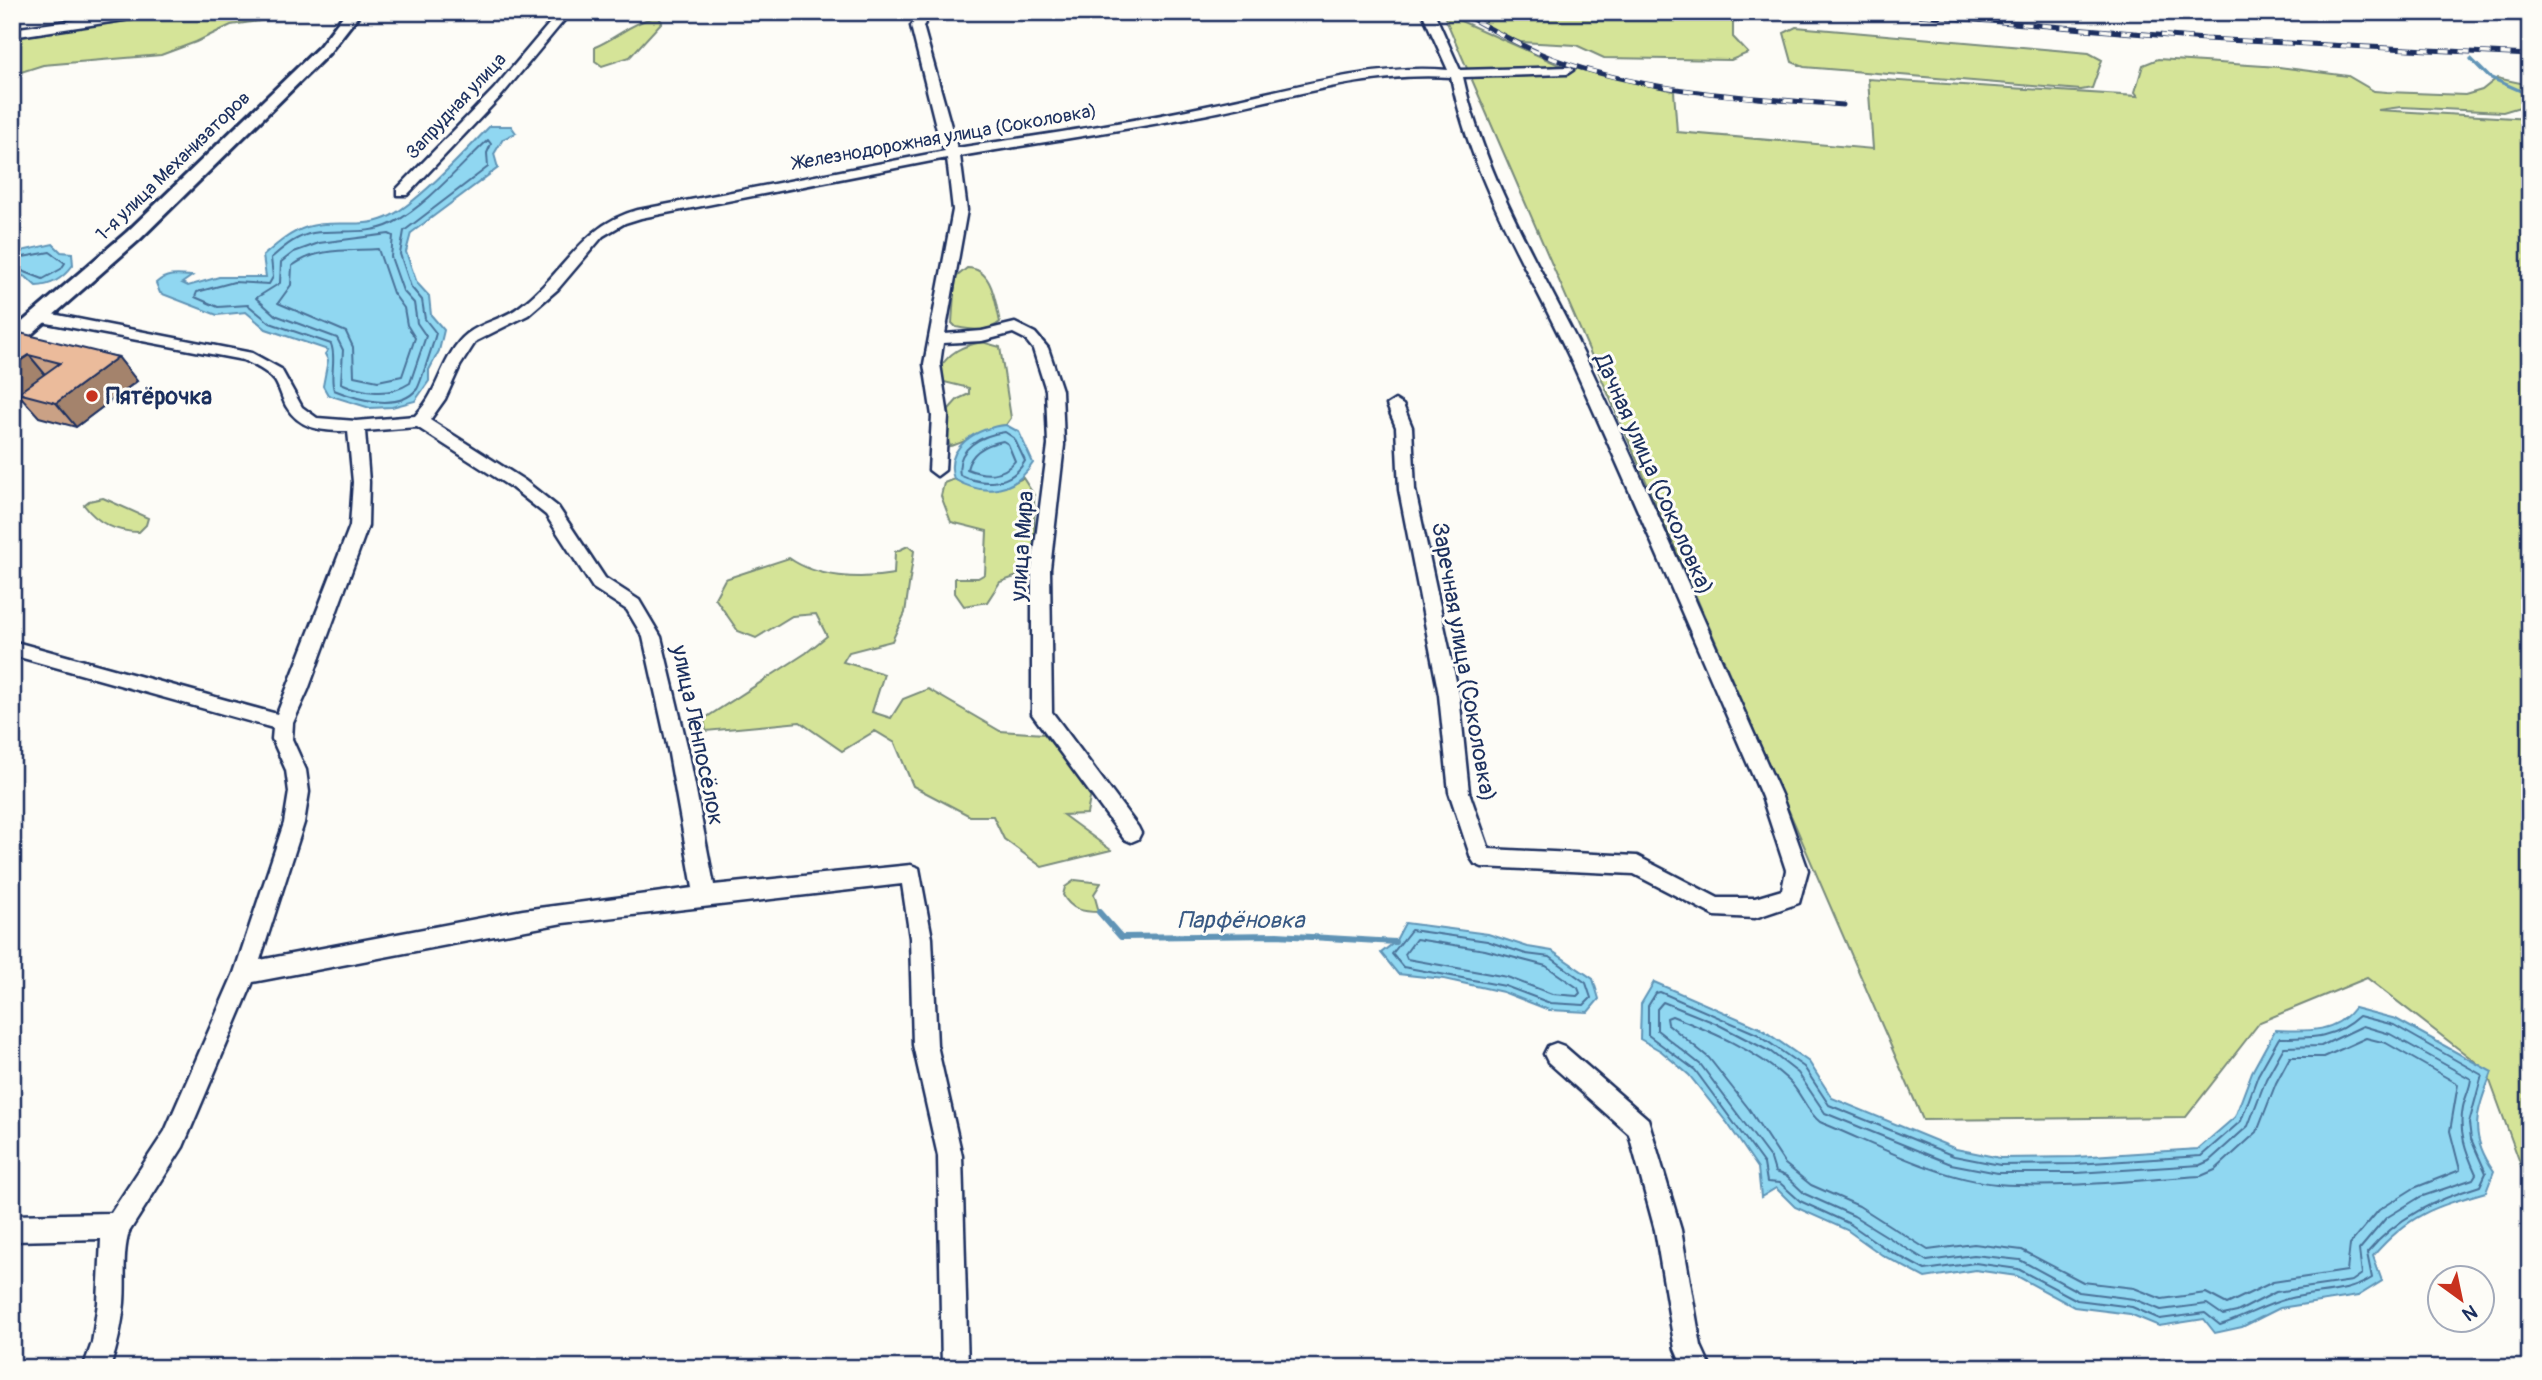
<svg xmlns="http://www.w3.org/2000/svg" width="2542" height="1380" font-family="Pangolin,sans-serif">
	<rect width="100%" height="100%" fill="#fdfcf7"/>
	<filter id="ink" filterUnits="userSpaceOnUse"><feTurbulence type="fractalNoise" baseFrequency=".0143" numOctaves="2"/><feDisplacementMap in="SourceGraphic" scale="14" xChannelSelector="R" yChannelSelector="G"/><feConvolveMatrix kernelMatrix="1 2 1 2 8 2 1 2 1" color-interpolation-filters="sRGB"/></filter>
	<g filter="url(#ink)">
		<!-- green -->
		<path fill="#d5e498" stroke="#788a7b" stroke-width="2" d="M191,12H323L231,25L196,42L161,55L43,65L12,75V37Z
			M1460,12H1722L1733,21V37L1748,53L1731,60L1604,58L1576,45L1520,42L1498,34Z
			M1443,13L1557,64L1674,91L1677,132L1873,149L1868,79L2138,96L2135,92L2143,65L2158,59L2279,67L2348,76L2374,91L2387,92L2465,95L2482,90L2497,78L2530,85V104L2503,112L2401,107L2378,110L2530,119V1190L2486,1070L2367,978L2260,1022L2186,1117L1923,1120Z
			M652,18H659L662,22L630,57L602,66L595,61V47C615,39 631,23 652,18Z
			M1796,27L2089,53L2102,60L2092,88L2081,90L1804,67L1792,62L1784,33Z
			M967,268C993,268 995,302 1000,322C988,333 971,330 956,327L952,323L955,278Z
			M982,342L1000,347L1011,418L1006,425C985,426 971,442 950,446L948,440L949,409L958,399L969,394V388L944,382L938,370C950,352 961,346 982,342Z
			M1023,478L1034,495L1035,570L1000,582L987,602L964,606L955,593V578H978L985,574L987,531L951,522L941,496L944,483L954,479C976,492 1002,489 1023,478Z
			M103,498L148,518L146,525L139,532C117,532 98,524 84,505L89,501Z
			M908,546L914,551L905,613L892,641L849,652L843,662L884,674L872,712L891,718L903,699L928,689L1000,731L1044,734L1091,793L1087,814L1063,815L1111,850L1042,867L1004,839L993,816H970L913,786L895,743L875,731L842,751L800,722L706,731L704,719L806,653L827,636L816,614L792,616L756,638L738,631L715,598L725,579L789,558C817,578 860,580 894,574L895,552Z
			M1075,880L1101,883L1094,894L1099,912C1083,912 1071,910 1063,895L1065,887Z"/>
		<!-- water -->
		<path fill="#90d7f1" stroke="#6194b6" stroke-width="2" d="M490,126H511L516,133L503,139L494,154L498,168L411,233L406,252L417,283L429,296L431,315L444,330L439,351L429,370V381L415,401L392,407L370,408L328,395L323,386L328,360L325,354L328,350L266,329L246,312L217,315L160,293L156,283C167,273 178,275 192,276L182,283L188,286L219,277H266L263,256C277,244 289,233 307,227C333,219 361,229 386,218C414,207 468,149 490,126Z
			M53,244L61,252L72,253L73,265C64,277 52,286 36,286L26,277L12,273V253Z
			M1006,425L1019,432L1033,463C1014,493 984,497 954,479C943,447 978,427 1006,425Z
			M1405,923L1488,934L1528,947L1552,951L1593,979L1599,999L1588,1012L1549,1010L1503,992L1444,979L1398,974L1381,953L1395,942Z
			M1654,982L1760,1028L1809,1062L1832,1098L1956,1149L2000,1158L2076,1157L2198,1149L2235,1117L2252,1072L2275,1030C2305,1031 2335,1034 2354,1008L2396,1019L2492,1072C2477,1111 2467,1134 2494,1171L2486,1192C2434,1207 2409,1214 2373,1256L2382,1281L2358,1296L2280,1308L2242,1327L2215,1333L2204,1319L2159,1326L2130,1314L2074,1307L2017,1276L1975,1270L1925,1278L1882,1255L1847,1230L1795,1207L1776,1188L1761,1197L1758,1168L1728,1124L1689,1075L1661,1051L1640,1039L1641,1004Z"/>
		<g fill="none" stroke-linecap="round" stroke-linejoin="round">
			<!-- shore -->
			<path stroke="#4a7299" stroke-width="2" d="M488,140L491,144L487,153L488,167L404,231L400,254L411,287L422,300L425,319L436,333C434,341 420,385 417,389C398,412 356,399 334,390C329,375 337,359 331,344L270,323L248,305L218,307L195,297L197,292L234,282L269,284L273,277L271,258C283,248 296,236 313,233C340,229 368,236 393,223C427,205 460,166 488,140Z
				M389,234L393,236L391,257L403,291L414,303L417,323L426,336L410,383C389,397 363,393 341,383L343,350L337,338L275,315L256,298L280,283L281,262L294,252L319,243Z
				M378,249L393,293L404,308L407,325L415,338L402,376L378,381L354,376L353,347L346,332L278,303L291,285L292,266C318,247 348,251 378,249Z
				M12,259L50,252L65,263L61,269L43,279L12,267
				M1005,432L1014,438L1025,461C1011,486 983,486 960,475C955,448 982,435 1005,432Z
				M1003,441L1008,444L1015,461C1003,477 984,476 967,469C971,452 987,444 1003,441Z
				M1411,930L1487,941L1526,954L1550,957L1586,983L1591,998L1584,1005L1550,1003L1505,986L1403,967L1392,954Z
				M1416,939L1485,950L1546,966L1578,988L1580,993L1577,996L1552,994L1507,977L1407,959L1405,954Z
				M1660,992L1757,1034L1804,1067L1829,1105L1954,1156L2000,1165L2076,1164L2201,1156L2241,1121L2258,1075L2279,1038C2311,1038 2334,1039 2359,1016L2394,1025L2482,1075L2469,1123L2471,1139L2486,1173L2480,1186C2435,1200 2398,1216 2367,1253L2372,1278C2345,1295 2316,1291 2287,1299C2264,1305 2243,1318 2220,1325L2205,1313L2160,1319L2132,1307L2077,1300L2018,1269L1975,1263L1925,1270L1886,1249L1850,1224L1800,1201L1780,1183L1767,1182L1764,1164L1695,1070L1648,1035V1006L1656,993Z
				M1663,1002L1715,1023L1771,1052L1798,1073L1825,1113L1951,1164L1998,1173H2077L2200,1165L2209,1161L2248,1126L2266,1079L2284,1047L2321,1046L2363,1026L2390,1034L2471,1079C2470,1089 2465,1097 2463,1107C2458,1131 2466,1152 2476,1174L2473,1179L2420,1197L2386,1218L2359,1250L2362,1274L2352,1281L2276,1292L2237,1312L2223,1315L2207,1304L2161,1310L2134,1299L2079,1292L2020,1260L1974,1255L1927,1261L1854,1216L1805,1194L1786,1176L1775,1172L1771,1159L1701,1065L1657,1030V1009Z
				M1672,1016C1712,1032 1755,1050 1787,1079C1801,1091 1805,1110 1820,1122C1874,1144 1939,1179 1997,1184C2063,1189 2135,1180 2201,1176L2215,1170L2257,1132L2276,1083L2290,1057H2324L2366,1038L2386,1043L2458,1084L2450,1131L2460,1170L2414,1188L2379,1210L2350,1244L2347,1271L2273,1282L2227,1304L2206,1293L2162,1299L2134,1288L2083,1282L2022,1250L1974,1244L1928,1250L1859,1206L1811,1185L1785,1164L1749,1109L1709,1058L1668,1024L1667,1018Z"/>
			<!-- stream-far1 -->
			<path stroke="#6194b6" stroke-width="3.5" d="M2471,59L2489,77L2530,95"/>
			<!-- stream -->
			<path stroke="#6194b6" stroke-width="6" d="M1099,912L1121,937L1277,935L1395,942"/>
			<!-- minor casing -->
			<g stroke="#1b2f5e" stroke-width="5">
				<path id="minor" d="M131,12H163L157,15L12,37V29Z
					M559,12H571L502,95L407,195H397V189L494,89Z
					M921,12H933L923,26L957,148C1042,135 1127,123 1211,105C1286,90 1371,63 1448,70L1422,12H1434L1460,70L1571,67L1573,70L1567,74L1463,77C1486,182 1544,272 1590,367C1657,509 1718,654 1782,797L1808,870L1799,903L1755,918L1715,916L1634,874L1482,867L1475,864L1471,858L1449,792L1439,695L1399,490L1396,427L1387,405L1395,400L1403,405L1412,427L1415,490L1459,695L1469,792L1489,849L1637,856L1718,898H1755L1782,890L1786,870L1762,797C1700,654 1639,511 1575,369C1531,272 1472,183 1451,77C1370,71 1287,98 1208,114C1126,130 1043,142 960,156L967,210L945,334L982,331L1015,323L1035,333L1048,348L1062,390L1064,445L1050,569L1052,712L1138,827L1141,833L1138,839L1131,842L1124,839L1032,714V569L1048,445L1046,390L1033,349L1025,339L1013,333L982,341L943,343L940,364L948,416L945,470L937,476L929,470L932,416L924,364L953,210L947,158L641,218L625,223L603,236L558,289L528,315L476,341L460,366L445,399L430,420L524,480L558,507L605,578L639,600L661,637L689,754L714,885L911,865L919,868L932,938L937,1045L962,1156L968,1368H942L938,1156L913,1045L910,938L902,884L563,923L253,982L183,1147L129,1232C122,1255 126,1279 124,1303C122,1326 117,1347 110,1368H83L92,1343L98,1303L101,1239L12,1241V1215L111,1213L165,1131L234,973L284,823L289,792L286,770L272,739L273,728L12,655V641L277,714L350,526L353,482L348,431C323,431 300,430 286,406C282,398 280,389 275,381C267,371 254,365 243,360L42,322L34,317L42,312L252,353L281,369L302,407L317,418L356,421L415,416C421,409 427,402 431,394C441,376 449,348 467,334C482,322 504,319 519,307C565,274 580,225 638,210L945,151L939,138L911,26ZM417,427L512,488L546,515L593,588L627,610L643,637L669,754L693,888L523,910L260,960L304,823L309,792L306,770L292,739L293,723L308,690L368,526L369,482L365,431Z
					M1556,1043L1564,1046L1648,1119L1681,1230L1701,1346L1711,1368H1683L1675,1349L1655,1230L1629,1134L1548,1062L1544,1054L1548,1046Z"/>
			</g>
			<!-- tertiary casing -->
			<g stroke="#1b2f5e" stroke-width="6">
				<path id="tertiary" d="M346,12H361L329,53L139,240L19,345L12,347V331L127,232L319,47Z"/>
			</g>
			<!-- minor -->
			<use href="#minor" fill="#fdfcf7" fill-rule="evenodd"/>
			<!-- tertiary -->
			<use href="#tertiary" fill="#fdfcf7" fill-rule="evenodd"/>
			<!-- rail casing -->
			<g stroke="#1b2f5e" stroke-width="5">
				<path id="rail" d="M1459,12C1490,28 1521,47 1554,59C1647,93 1746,97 1843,105
					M1882,12L2205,39L2530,55"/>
			</g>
			<!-- rail -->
			<use href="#rail" stroke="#fdfcf7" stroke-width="3.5" stroke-dasharray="10" stroke-linecap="butt"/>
		</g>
		<!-- wall -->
		<path fill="#caa185" stroke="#1b2f5e" stroke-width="2" d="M12,338L118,357L137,381L76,427L39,417L22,398L12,405Z"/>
		<!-- shaded-wall -->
		<path fill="#a4836c" stroke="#1b2f5e" stroke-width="2" d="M29,355L49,379L18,393L22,398L12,405V366Z
			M118,357L137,381L76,427L56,403Z"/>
		<!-- building -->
		<path fill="#ebbb9b" stroke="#1b2f5e" stroke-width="2" d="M20,333L118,357L56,403L18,393L60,363L29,355L12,366V338Z"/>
	</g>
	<!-- markers -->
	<circle fill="#c8321e" stroke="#fdfcf7" stroke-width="2.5" cx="92" cy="396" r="7"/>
	<g text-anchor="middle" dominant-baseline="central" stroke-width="6" stroke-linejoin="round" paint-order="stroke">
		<!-- far-street labels -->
		<g font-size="19" fill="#1b2f5e" stroke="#fdfcf7">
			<text transform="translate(456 106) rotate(-47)">Запрудная улица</text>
			<text transform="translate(945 137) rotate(-10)">Железнодорожная улица (Соколовка)</text>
			<text transform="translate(173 166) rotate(-44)">1-я улица Механизаторов</text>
		</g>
		<!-- poi labels -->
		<g font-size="23" font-weight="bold" fill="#1b2f5e" stroke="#fdfcf7" text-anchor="start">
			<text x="106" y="396">Пятёрочка</text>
		</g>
		<!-- street labels -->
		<g font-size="23" fill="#1b2f5e" stroke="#fdfcf7">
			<text transform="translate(1654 474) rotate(66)">Дачная улица (Соколовка)</text>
			<text transform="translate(1022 546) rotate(-86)">улица Мира</text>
			<text transform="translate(1464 662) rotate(80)">Заречная улица (Соколовка)</text>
			<text transform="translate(698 735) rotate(78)">улица Ленпосёлок</text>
		</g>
		<!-- water labels -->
		<g font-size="24" font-style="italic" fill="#385983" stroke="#fdfcf7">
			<text x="1241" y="920">Парфёновка</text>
		</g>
	</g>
	<!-- margin -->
	<rect width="2542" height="1380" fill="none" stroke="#fdfcf7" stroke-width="42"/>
	<rect x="21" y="21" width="2500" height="1338" fill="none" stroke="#1b2f5e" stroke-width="2.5" filter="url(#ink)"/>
	<!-- north arrow -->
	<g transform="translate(2461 1299) rotate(147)"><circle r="33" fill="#fdfcf7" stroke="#a3aaba" stroke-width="2"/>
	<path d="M0-5L12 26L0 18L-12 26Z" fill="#c8321e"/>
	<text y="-10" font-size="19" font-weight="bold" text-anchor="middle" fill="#1b2f5e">N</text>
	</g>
</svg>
